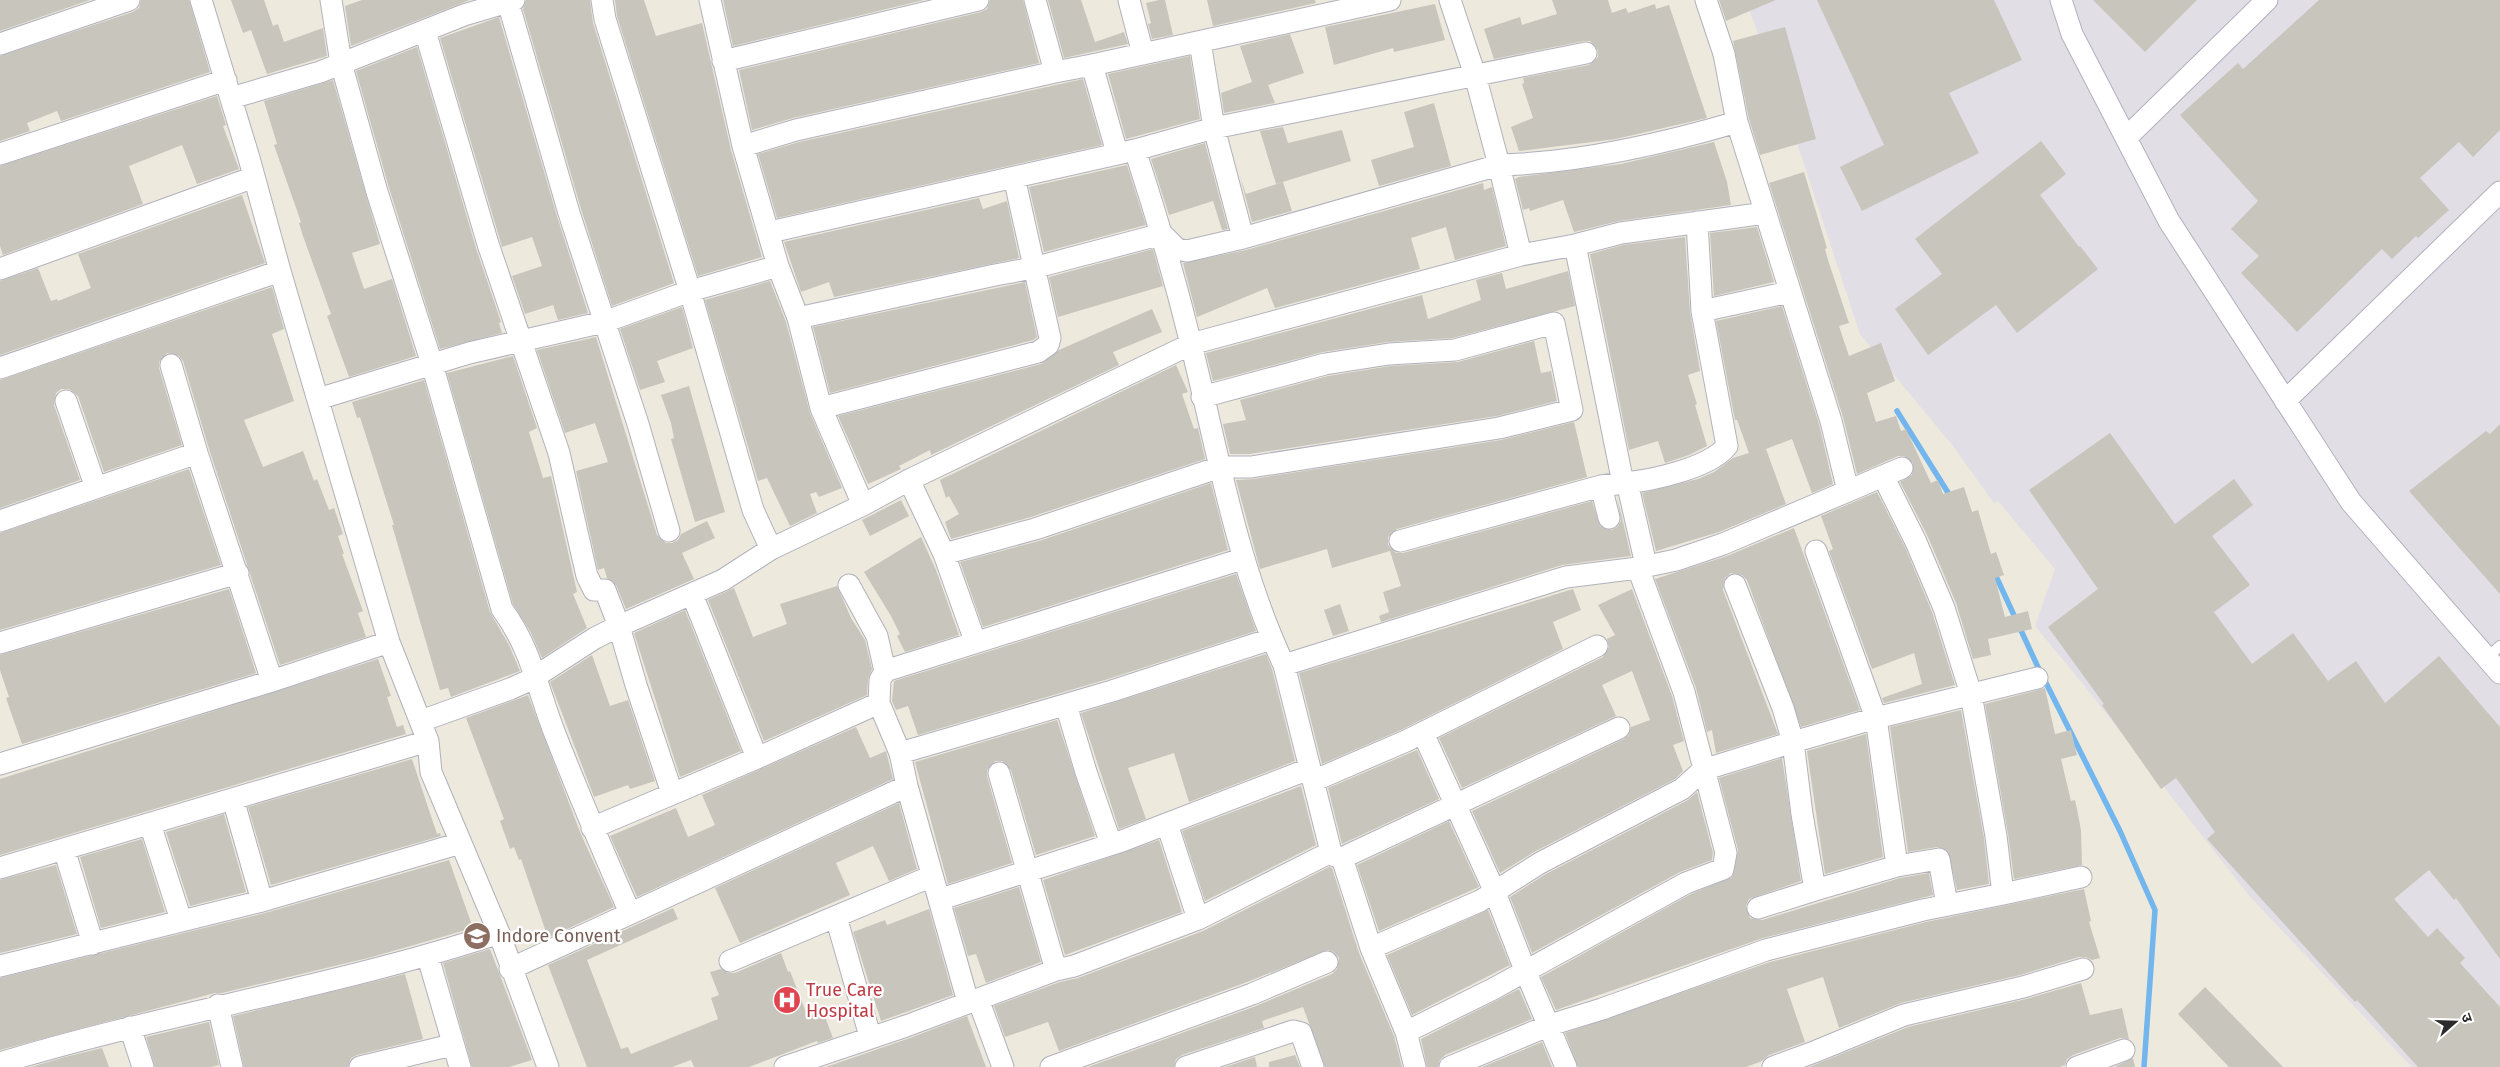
<svg xmlns="http://www.w3.org/2000/svg" width="2500" height="1067" font-family="'Fira Sans','Noto Sans Devanagari',sans-serif">
	<rect width="100%" height="100%" fill="#ede9dd"/>
	<!-- industrial -->
	<path fill="#e1dee5" d="M1746,0H2500V1067H2412L2251,898L2083,684L2035,626L2055,569L1998,501L1994,503L1953,446L1860,334L1801,155Z"/>
	<g fill="none" stroke-linecap="round" stroke-linejoin="round">
		<!-- stream -->
		<path stroke="#72b6ed" stroke-width="5.5" d="M1897,411L1952,499
			M1994,572L2037,665L2120,831L2155,910L2144,1067"/>
	</g>
	<!-- building -->
	<path fill="#c8c5bd" d="M0,0H90L0,31Z
		M141,0H189L210,72L61,121L57,111L27,123L30,131L0,141V56L133,12L139,8Z
		M231,0H264L273,26L278,24L284,42L323,28L327,56L267,74L251,30L243,33Z
		M362,0H470L351,46L345,6Z
		M526,0H590L593,23L674,283L612,306L581,209L523,9Z
		M615,0H644L656,36L702,23L731,150L762,257L698,276L617,16Z
		M723,0H924L733,46Z
		M990,0H1023L1039,63L793,118L752,130L739,70L981,12L987,9Z
		M1048,0H1081L1095,42L1124,32L1128,44L1064,58Z
		M1159,0H1165L1173,35L1152,39L1148,24L1151,23L1146,3Z
		M1207,0H1315L1316,3L1213,26Z
		M1552,0H1608L1612,13L1626,8L1628,13L1655,4L1656,9L1669,5L1707,118L1616,139L1519,151L1511,127L1533,118L1522,84L1524,83L1523,78L1589,65L1598,57V50L1590,41H1584L1494,59L1484,29L1520,17L1522,25L1557,14Z
		M1719,0H1776L1726,21Z
		M1817,0H1994L2022,60L1949,93L1979,153L1862,211L1840,167L1884,145Z
		M2093,0H2197L2145,52Z
		M2319,0H2500V130L2473,157L2459,142L2420,178L2449,210L2418,238L2416,236L2392,259L2382,249L2297,332L2241,273L2259,256L2231,229L2258,201L2180,115L2238,63L2243,69Z
		M1435,4L1445,40L1394,52L1393,48L1334,65L1325,27Z
		M499,17L557,216L588,313L558,320L553,305L525,314L512,276L542,266L532,237L502,247L500,240L440,38Z
		M1785,27L1816,139L1760,155L1749,119L1733,41Z
		M1290,34L1304,73L1268,85L1275,103L1224,113L1221,93L1252,82L1240,46Z
		M417,47L476,248L501,322L499,323L502,333L440,349L389,188L356,71Z
		M1190,56L1200,119L1126,139L1108,74Z
		M1083,79L1102,145L777,218L758,154L799,142Z
		M333,80L380,244L352,253L364,289L392,279L416,356L349,377L327,316L331,314L303,236L299,223L301,222L274,145L277,144L264,101Z
		M217,96L226,125L223,126L239,169L197,184L182,145L129,166L143,204L3,255L0,246V166Z
		M1434,103L1451,166L1379,186L1371,160L1414,147L1404,112Z
		M1283,127L1288,143L1342,130L1351,161L1276,184L1260,131Z
		M2041,141L2066,174L2040,195L2079,247L2080,246L2098,269L2017,333L1996,305L1928,355L1895,309L1942,274L1915,239Z
		M1714,142L1727,182L1731,205L1619,221L1574,232L1563,200L1530,211L1529,208L1523,210L1515,179L1519,177L1621,164Z
		M1205,143L1228,229L1222,230L1213,201L1169,215L1151,159Z
		M1127,165L1146,225L1044,252L1029,187Z
		M1804,172L1827,248L1825,249L1828,260L1849,323L1839,326L1849,356L1881,343L1895,381L1867,393L1876,422L1896,416L1901,431L1906,429L1931,483L1938,480L1943,494L1964,487L1972,512L1978,510L1991,554L1996,552L2004,575L1995,578L2005,617L2028,611L2032,629L1988,639L1991,655L1973,659L1956,603L1928,537L1900,482L1912,475L1913,463L1904,456H1898L1857,474L1843,417L1769,183Z
		M1240,176L1246,194L1283,182L1292,211L1252,222Z
		M1483,183L1484,190L1492,187L1506,246L1455,260L1446,227L1411,238L1420,269L1275,308L1267,288L1197,317L1183,263L1246,250Z
		M242,195L265,263L0,355V281L38,268L51,301L57,299L58,301L91,288L78,254Z
		M979,198L983,209L1007,201L1019,258L834,297L829,282L801,292L784,242Z
		M1757,227L1774,282L1714,296L1710,233Z
		M1685,237L1690,312L1700,371L1688,375L1697,404L1695,405L1707,446L1689,455L1665,463L1658,441L1629,450L1590,254L1623,245Z
		M1153,249L1163,286L1058,317L1049,277Z
		M1568,271L1575,306L1453,338L1388,342L1323,352L1213,381L1206,353L1422,295L1428,319L1481,300L1476,280L1502,273L1506,289Z
		M770,281L786,322L810,413L842,488L819,497L816,492L810,494L817,513L790,526L767,478L758,481L705,300Z
		M1025,282L1037,337L1033,340L830,393L813,327Z
		M272,287L284,329L272,334L294,401L244,420L263,467L303,451L314,481L317,479L329,510L334,508L343,534L338,536L344,554H342L363,611L358,613L366,637L280,665L209,449L183,361L179,356L167,353L159,362V368L182,445L104,472L78,396L69,389H61L56,393L54,405L80,480L0,508V380Z
		M1782,306L1819,424L1833,484L1812,493L1792,439L1766,449L1786,504L1719,532L1656,551L1642,493L1698,479L1714,472L1733,458L1749,453L1737,420H1735L1716,321Z
		M682,307L693,348L657,361L665,382L640,390L620,329Z
		M1152,309L1162,332L1113,352L1119,365L931,455L930,450L899,466L901,469L888,475L868,484L838,416L1041,364L1059,350Z
		M596,337L657,535L666,543H672L678,540L681,534L707,521L715,538L682,553L694,579L626,609L616,585L607,578L604,568L598,570L576,471L608,462L595,423L565,433L537,350Z
		M1534,341L1541,373L1551,371L1557,401L1497,416L1250,454H1230L1223,424L1246,420L1240,400L1328,376L1390,366L1458,362Z
		M513,356L537,428L529,432L543,478L551,476L577,592L573,594L587,628L542,658L531,633L513,604L447,373Z
		M1176,365L1188,392L1182,394L1194,429L1198,428L1205,459L1031,517L951,539L945,522L959,514L949,496L946,498L940,480Z
		M424,380L490,612L509,645L520,671L451,697L448,688L440,690L392,525H394L360,417L357,418L352,402Z
		M689,386L725,512L695,522L671,439L674,438L671,423L661,395Z
		M1574,422L1587,477L1397,529L1388,537V545L1396,553H1403L1592,501L1600,526L1612,530L1617,527L1621,521L1617,496L1631,556L1562,565L1381,622L1379,616L1389,612L1383,592L1401,586L1390,551L1332,568L1327,549L1260,569L1236,480L1253,479L1501,440Z
		M2500,424V594L2409,491L2486,431L2490,434Z
		M2110,433L2175,524L2234,479L2253,505L2212,536L2250,585L2214,612L2252,664L2293,633L2328,681L2356,661L2385,703L2439,656L2500,727V959L2456,898L2454,900L2429,870L2394,899L2428,937L2437,928L2465,958L2460,963L2500,1007V1067H2418L2357,1000L2355,1002L2207,839L2215,832L2176,778L2161,789L2102,705L2104,704L2048,627L2098,589L2029,490Z
		M189,469L221,565L0,630V533Z
		M1211,483L1228,550L983,627L960,562L1039,541Z
		M1877,492L1905,547L1932,612L1955,685L1884,703L1882,698L1922,684L1914,653L1872,669L1829,551L1833,549L1821,516Z
		M901,500L909,516L870,536L862,520Z
		M1794,528L1860,710L1801,727L1747,580L1742,575L1731,573L1725,578L1723,590L1778,734L1716,753L1712,730L1707,732L1696,688L1655,579L1727,556Z
		M921,537L936,570L959,635L905,652L897,636L900,634L891,616L864,572Z
		M1236,574L1256,631L1108,679L918,735L908,706L896,710L892,701L894,681Z
		M837,586L851,618L865,640L872,669L868,679L867,695L764,741L708,600L734,588L753,637L787,624L780,604Z
		M229,589L256,673L22,744L6,698L9,697L0,670V655Z
		M1573,589L1581,610L1553,622L1563,649L1401,730L1322,764L1299,673Z
		M1632,589L1672,696L1684,741L1673,745L1683,771L1675,779L1534,852L1500,873L1472,811L1624,739L1629,735L1631,727L1650,720L1632,671L1602,685L1616,716L1462,788L1439,738L1603,657L1609,647L1607,639L1615,635L1598,605Z
		M1340,604L1349,631L1333,636L1324,610Z
		M685,610L741,751L680,777L634,633Z
		M1266,654L1272,669L1295,761L1189,802L1174,753L1128,768L1146,819L1119,829L1081,713Z
		M592,655L610,706L628,700L655,781L630,789L628,785L594,797L550,682Z
		M378,659L391,696L387,697L397,727L403,725L406,734L0,855V779Z
		M2045,688L2055,734L2071,730L2077,755L2061,759L2071,801L2075,800L2078,814L2081,831L2082,865L2014,879L2008,834L1985,704Z
		M528,695L580,832L614,907L548,938L521,859L519,860L514,847L510,849L500,821L504,819L466,718Z
		M1961,710L1984,838L1989,884L1957,890L1948,851L1937,847L1908,852L1890,727Z
		M1057,720L1095,836L1036,855L1011,770L1002,761H995L987,770V776L1012,863L948,884L915,762Z
		M856,727L870,758L886,751L893,779L637,897L610,836L676,808L688,837L715,825L702,795Z
		M1866,734L1883,857L1825,874L1807,751Z
		M1417,750L1439,799L1342,844L1328,788Z
		M1782,758L1801,881L1749,899L1746,906L1750,918L1762,920L1900,878L1929,873L1933,895L1763,938L1556,1010L1541,977L1691,894L1732,877L1738,850L1719,778Z
		M412,759L437,834L440,833L441,836L271,885L248,807Z
		M1301,786L1316,845L1205,901L1182,831Z
		M1697,792L1713,853L1712,860L1680,872L1532,953L1510,897L1546,874L1688,800Z
		M899,803L917,869L889,881L873,846L836,863L850,895L740,943L715,888Z
		M224,814L246,892L190,906L166,832Z
		M1449,821L1479,887L1379,931L1357,865Z
		M142,839L165,912L101,928L80,857Z
		M1159,840L1182,912L1065,955L1043,880Z
		M449,860L473,928L372,957L222,993H215L0,1050V978L265,913Z
		M56,865L77,934L0,953V880Z
		M1329,867L1332,868L1359,953L1394,1036L1402,1067H1325L1303,1007L1262,1021L1264,1028L1182,1055L1176,1059L1174,1067H1088L1256,1006L1332,974L1337,969L1339,958L1334,952L1328,950L1247,982L1059,1051L1048,1022L1005,1037L994,1006L1060,982L1078,978L1203,931Z
		M1019,887L1041,962L986,983L976,954L968,956L954,908Z
		M2084,889L2091,921L2089,922L2100,958L2092,960L2086,957H2079L2020,975L1901,1003L1839,1028L1823,977L1787,989L1805,1042L1769,1055L1762,1061L1746,1067H1578L1565,1033L1770,962L1926,922Z
		M673,908L678,919L587,960L621,1049L628,1047L631,1054L718,1019L711,998L719,995L710,972L721,969L728,973H735L781,953L788,972L790,971L807,1015L822,1009L833,1038L818,1043L817,1041L749,1067H694L691,1060L672,1067H587L548,965Z
		M929,909L953,995L881,1021L853,932L885,920L887,925Z
		M1488,910L1510,965L1412,1015L1387,955Z
		M490,949L532,1060L509,1067H472L443,963Z
		M405,974L423,1039L357,1055L351,1058L348,1067H244L233,1016Z
		M2081,983L2090,1015L2122,1008L2129,1039L2120,1038L2073,1055L2067,1059L2065,1065L2060,1067H1809L1908,1027L2026,999Z
		M2205,987L2283,1067H2229L2178,1014Z
		M1519,989L1532,1019L1445,1055L1440,1060L1438,1067H1427L1421,1039Z
		M967,1016L986,1067H826L910,1038Z
		M209,1022L219,1065L211,1067H155L146,1037Z
		M1542,1042L1552,1067H1482Z
		M102,1048L109,1067H31L65,1057Z
		M1295,1055L1300,1067H1269V1062Z
		M1255,1057L1257,1067H1225Z
		M2133,1058L2135,1067H2116V1066Z"/>
	<g fill="none" stroke-linecap="round" stroke-linejoin="round">
		<!-- service casing -->
		<g stroke="#b1b1be" stroke-width="12">
			<path id="service" d="M2487,658L2500,646"/>
		</g>
		<!-- minor casing -->
		<g stroke="#b1b1be" stroke-width="23">
			<path id="minor" d="M201,0L249,158L280,271L389,642L428,741L431,772L499,933L548,1067
				M331,0L341,63L377,192L432,364L502,609C532,650 537,688 555,734C579,795 604,854 630,913
				M602,0L605,19L690,291L753,510L771,549
				M710,0L743,146L778,266L798,318L821,408L1038,352L1048,345L1050,338L1014,177
				M1035,0L1055,72L1092,65L1117,153
				M1129,0L1143,54
				M1450,0L1475,75L1499,165C1579,163 1659,145 1737,122
				M2061,0L2072,34L2169,221L2351,502L2500,673
				M508,2L569,213L638,424L669,531
				M425,31L488,244L559,453L587,576L594,590H605L619,626L636,685L672,793
				M1200,42L1214,128L1243,238
				M0,44L129,0
				M723,61L978,0
				M1092,65L1390,0
				M231,98L320,72L464,15L514,0
				M2126,138L2267,0
				M743,146L796,130L1055,72
				M1135,150C1156,214 1175,279 1191,344C1218,452 1236,563 1284,665L1331,852L1335,856L1342,858L1371,948L1406,1032L1415,1067
				M0,154L226,80
				M770,232L1135,150L1214,128L1586,53
				M1575,245L1623,483L1601,486
				M0,269L254,177
				M1702,311L1789,292
				M798,318L995,275L1033,268L1162,234L1177,249L1187,251L1243,238L1499,165L1521,255
				M171,365L197,453
				M0,368L280,271
				M318,399L469,353L604,322L690,291L778,266
				M66,401L96,488
				M2285,401L2500,192
				M821,408L863,505
				M1883,476L1902,468
				M909,480L944,554L975,641
				M1627,482L1646,565
				M1623,483C1650,481 1710,468 1727,446L1702,311L1697,222
				M0,521L197,453L272,681
				M1400,541L1601,486L1609,518
				M1816,551L1876,718L1897,866
				M944,554L1035,529L1220,467H1251L1499,428L1572,410L1554,323L1455,350L1389,354L1325,364L1202,397
				M692,594L757,758
				M0,643L238,573
				M1284,665L1566,577L1638,568L1676,560L1723,544L1848,491
				M885,671L1242,559
				M879,703L900,753L907,786L968,1002
				M1066,705L1086,772L1111,844
				M421,721L510,689L530,680L595,638L619,626L723,580L771,549L863,505L909,480L1191,344L1521,255L1575,245L1621,233L1765,213
				M1423,733L1494,890L1525,970L1566,1067
				M900,753L1112,691L1271,639
				M0,764L272,681L389,642
				M999,773L1056,970
				M1313,781L1406,741L1597,646
				M233,799L262,901
				M150,824L181,920
				M1167,824L1198,919
				M592,828L757,758L879,703L880,680L885,671L877,636L849,585
				M64,849L93,944
				M1342,858L1619,728
				M0,868L428,741
				M2003,894L2081,877
				M941,899L1122,841L1309,769
				M1947,905L1939,859L1897,866L1815,890L1802,814L1793,742L1876,718L2037,678
				M1758,908L1815,890
				M836,917L870,1036
				M1371,948L1480,901L1540,863L1682,789L1703,770L1793,742L1783,708L1735,585
				M428,957L460,1067
				M730,961L932,876
				M0,966L262,901L461,843
				M510,969L907,786
				M978,999L1003,1067
				M218,1005L232,1067
				M130,1027L143,1067
				M1406,1032L1493,989L1686,883L1723,869L1726,853L1684,692L1638,568
				M0,1063C164,1013 336,987 499,933
				M360,1067L452,1045
				M785,1067L906,1026L1056,970L1074,966L1198,919L1331,852
				M1051,1067L1252,994L1327,962
				M1186,1067L1293,1031L1301,1033L1313,1067
				M1450,1067L1550,1025L1602,1009L1766,950L1923,910L2003,894L1996,836L1971,694L1944,608L1916,542L1883,476L1848,491L1831,421L1737,122L1724,54L1706,0
				M1773,1067L1814,1052L1904,1015L2023,987L2083,969
				M2077,1067L2124,1050"/>
		</g>
		<!-- service -->
		<use href="#service" stroke="#fff" stroke-width="10"/>
		<!-- minor -->
		<use href="#minor" stroke="#fff" stroke-width="21"/>
	</g>
	<!-- icons -->
	<defs>
		<g id="school-disc" transform="scale(1.4375)"><circle r="9.5" fill="#8d6e63" stroke="#fff"/><path d="M0-5L7-2L0 1L-7-2ZM-4 1L0 2.5L4 1V4Q0 6-4 4Z" fill="#fff"/></g>
		<g id="hospital-disc" transform="scale(1.4375)"><circle r="9.5" fill="#e0444e" stroke="#fff"/><path d="M-5-5h3v3.5h4V-5h3V5h-3V1.5h-4V5h-3Z" fill="#fff"/></g>
	</defs>
	<g fill-rule="evenodd">
		<use href="#school-disc" x="477" y="936"/>
		<use href="#hospital-disc" x="787" y="1000"/>
	</g>
	<g text-anchor="middle" dominant-baseline="central" stroke-width="4.5" stroke-linejoin="round" paint-order="stroke">
		<!-- education labels -->
		<g font-size="18" fill="#785e54" stroke="#fff" text-anchor="start">
			<text x="496" y="936">Indore Convent</text>
		</g>
		<!-- health labels -->
		<g font-size="18" fill="#be3a42" stroke="#fff" text-anchor="start">
			<text x="806" y="990">True Care<tspan x="806" dy="21">Hospital</tspan></text>
		</g>
	</g>
	<!-- north arrow -->
	<g transform="translate(2455 1022) rotate(70)" stroke="#ffffff" stroke-width="4" paint-order="stroke">
	<path d="M0-4L9 19L0 12L-9 19Z" fill="#2b2b2b"/>
	<text y="-8" font-size="14" font-weight="bold" text-anchor="middle" fill="#2b2b2b">उ</text>
	</g>
</svg>
